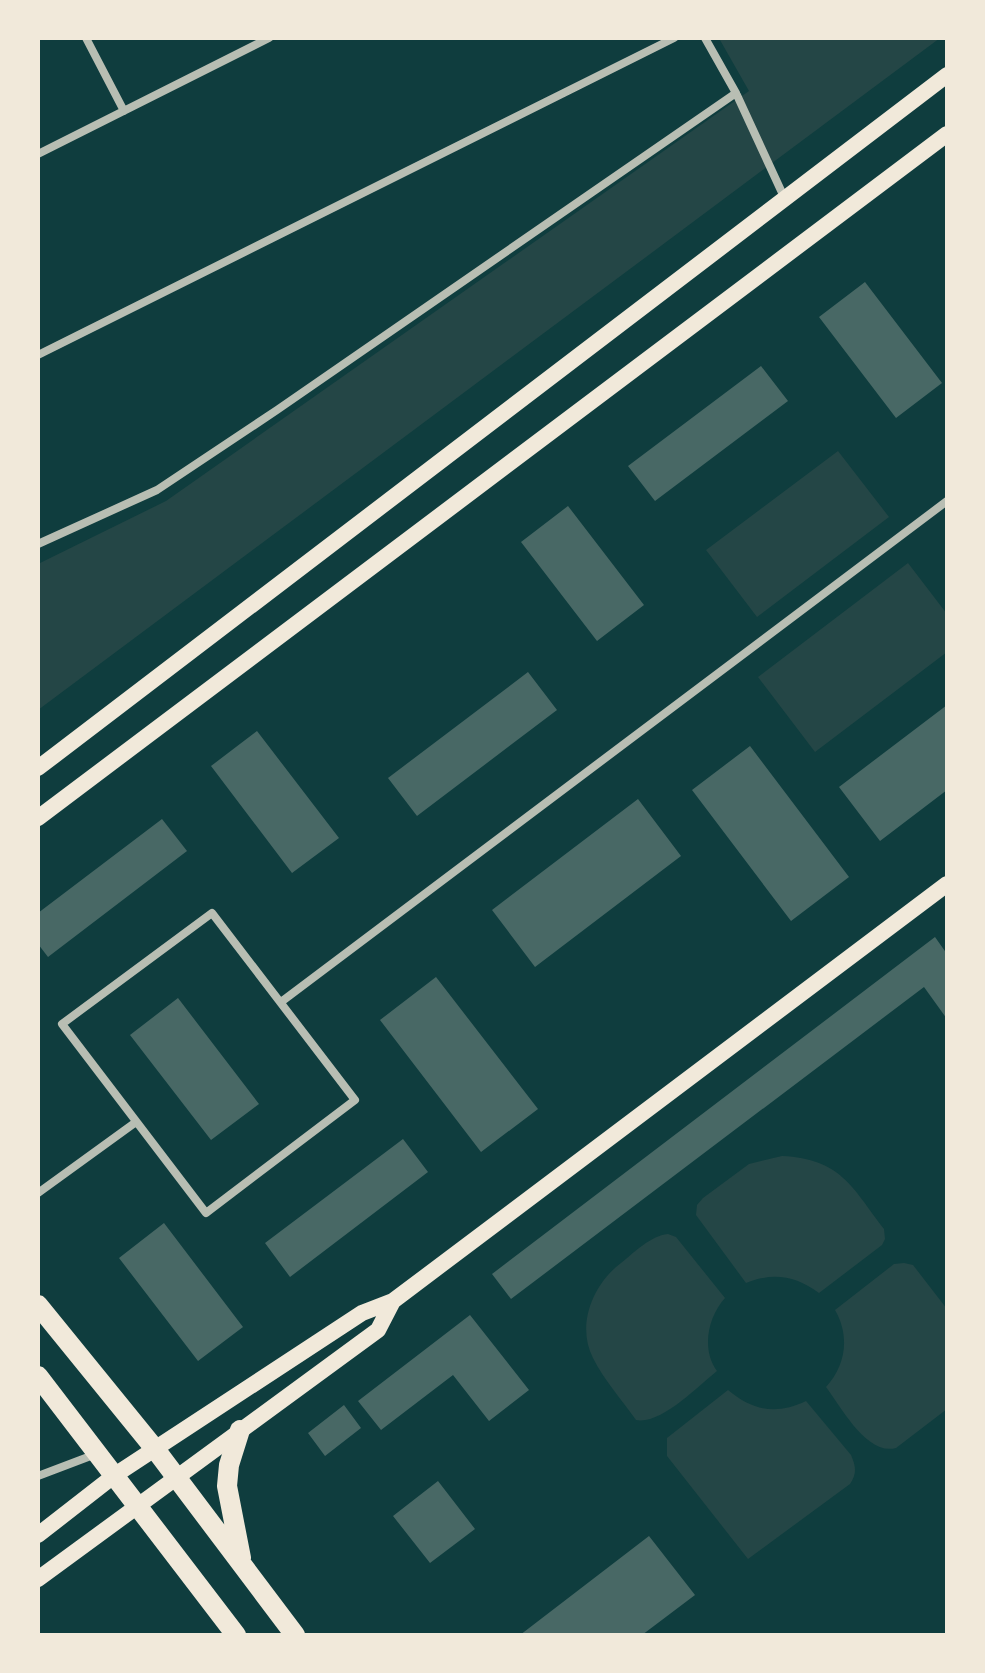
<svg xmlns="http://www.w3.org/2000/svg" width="985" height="1673" font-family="'Fira Sans',sans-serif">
	<rect width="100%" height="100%" fill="#0f3d3e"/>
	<!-- green -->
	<path fill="#244646" d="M724,38H940L38,710V564L166,501L749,91L720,40Z
		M838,451L889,517L757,617L706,550Z
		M908,563L947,614V652L815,752L758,677Z
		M782,1156C841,1159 852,1187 884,1229L885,1239L882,1245L819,1293C796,1276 773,1272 746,1283L696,1215L697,1205L703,1198L749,1164Z
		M668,1234L676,1237L725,1298C708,1317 701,1349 717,1371C698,1386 661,1425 636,1420C622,1400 604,1380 593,1358C576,1325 593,1284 621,1263C635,1252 650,1236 668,1234Z
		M904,1263L913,1265L947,1309V1409L896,1448C867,1456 841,1407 826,1387C846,1365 850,1336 835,1310L894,1264Z
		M728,1390C753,1411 777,1415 806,1401L851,1455C856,1467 857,1473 850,1484L748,1559L667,1456V1438Z"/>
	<!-- building -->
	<path fill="#486865" d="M865,282L942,383L896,418L819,317Z
		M761,366L788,401L655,501L628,466Z
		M568,506L644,605L597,641L521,542Z
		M528,672L557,710L417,816L388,778Z
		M947,705V790L880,841L839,787Z
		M257,731L339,838L292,873L211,766Z
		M750,746L849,877L791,921L692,790Z
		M638,799L681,856L535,967L492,910Z
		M162,819L187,851L48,957L38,944V913Z
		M935,937L947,954V1019L924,987L511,1299L492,1274Z
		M436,977L538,1109L481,1152L380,1020Z
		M178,998L259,1104L211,1140L130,1035Z
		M403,1139L428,1172L290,1277L265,1243Z
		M164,1223L243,1327L198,1361L119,1258Z
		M470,1315L529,1390L489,1421L453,1375L381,1430L358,1401Z
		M344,1405L361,1428L325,1456L308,1433Z
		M438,1481L475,1529L430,1563L393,1516Z
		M649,1536L695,1595L642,1635H520Z"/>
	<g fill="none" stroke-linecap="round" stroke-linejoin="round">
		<!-- minor -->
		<path stroke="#b8beb3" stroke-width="8" d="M86,38L124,111
			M705,38L736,93L784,197
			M38,154L269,38
			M38,355L674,38
			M38,544L157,490L277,410L736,93
			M212,913L355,1100L206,1213L62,1024Z
			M281,1002L947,501
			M38,1193L136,1122
			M38,1476L96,1454"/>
		<!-- secondary -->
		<path stroke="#f1e9da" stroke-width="16" d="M38,768L947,75
			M38,818L947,134
			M38,1535L115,1475L362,1313L393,1301L947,884
			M38,1579L378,1330L393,1301"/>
		<!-- primary -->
		<path stroke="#f1e9da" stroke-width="20" d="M38,1305L155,1449L295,1635
			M38,1376L236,1635
			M240,1430L229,1465L227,1486L241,1558"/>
	</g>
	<!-- border -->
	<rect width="985" height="1673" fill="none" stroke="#f1e9da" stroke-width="80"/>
</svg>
